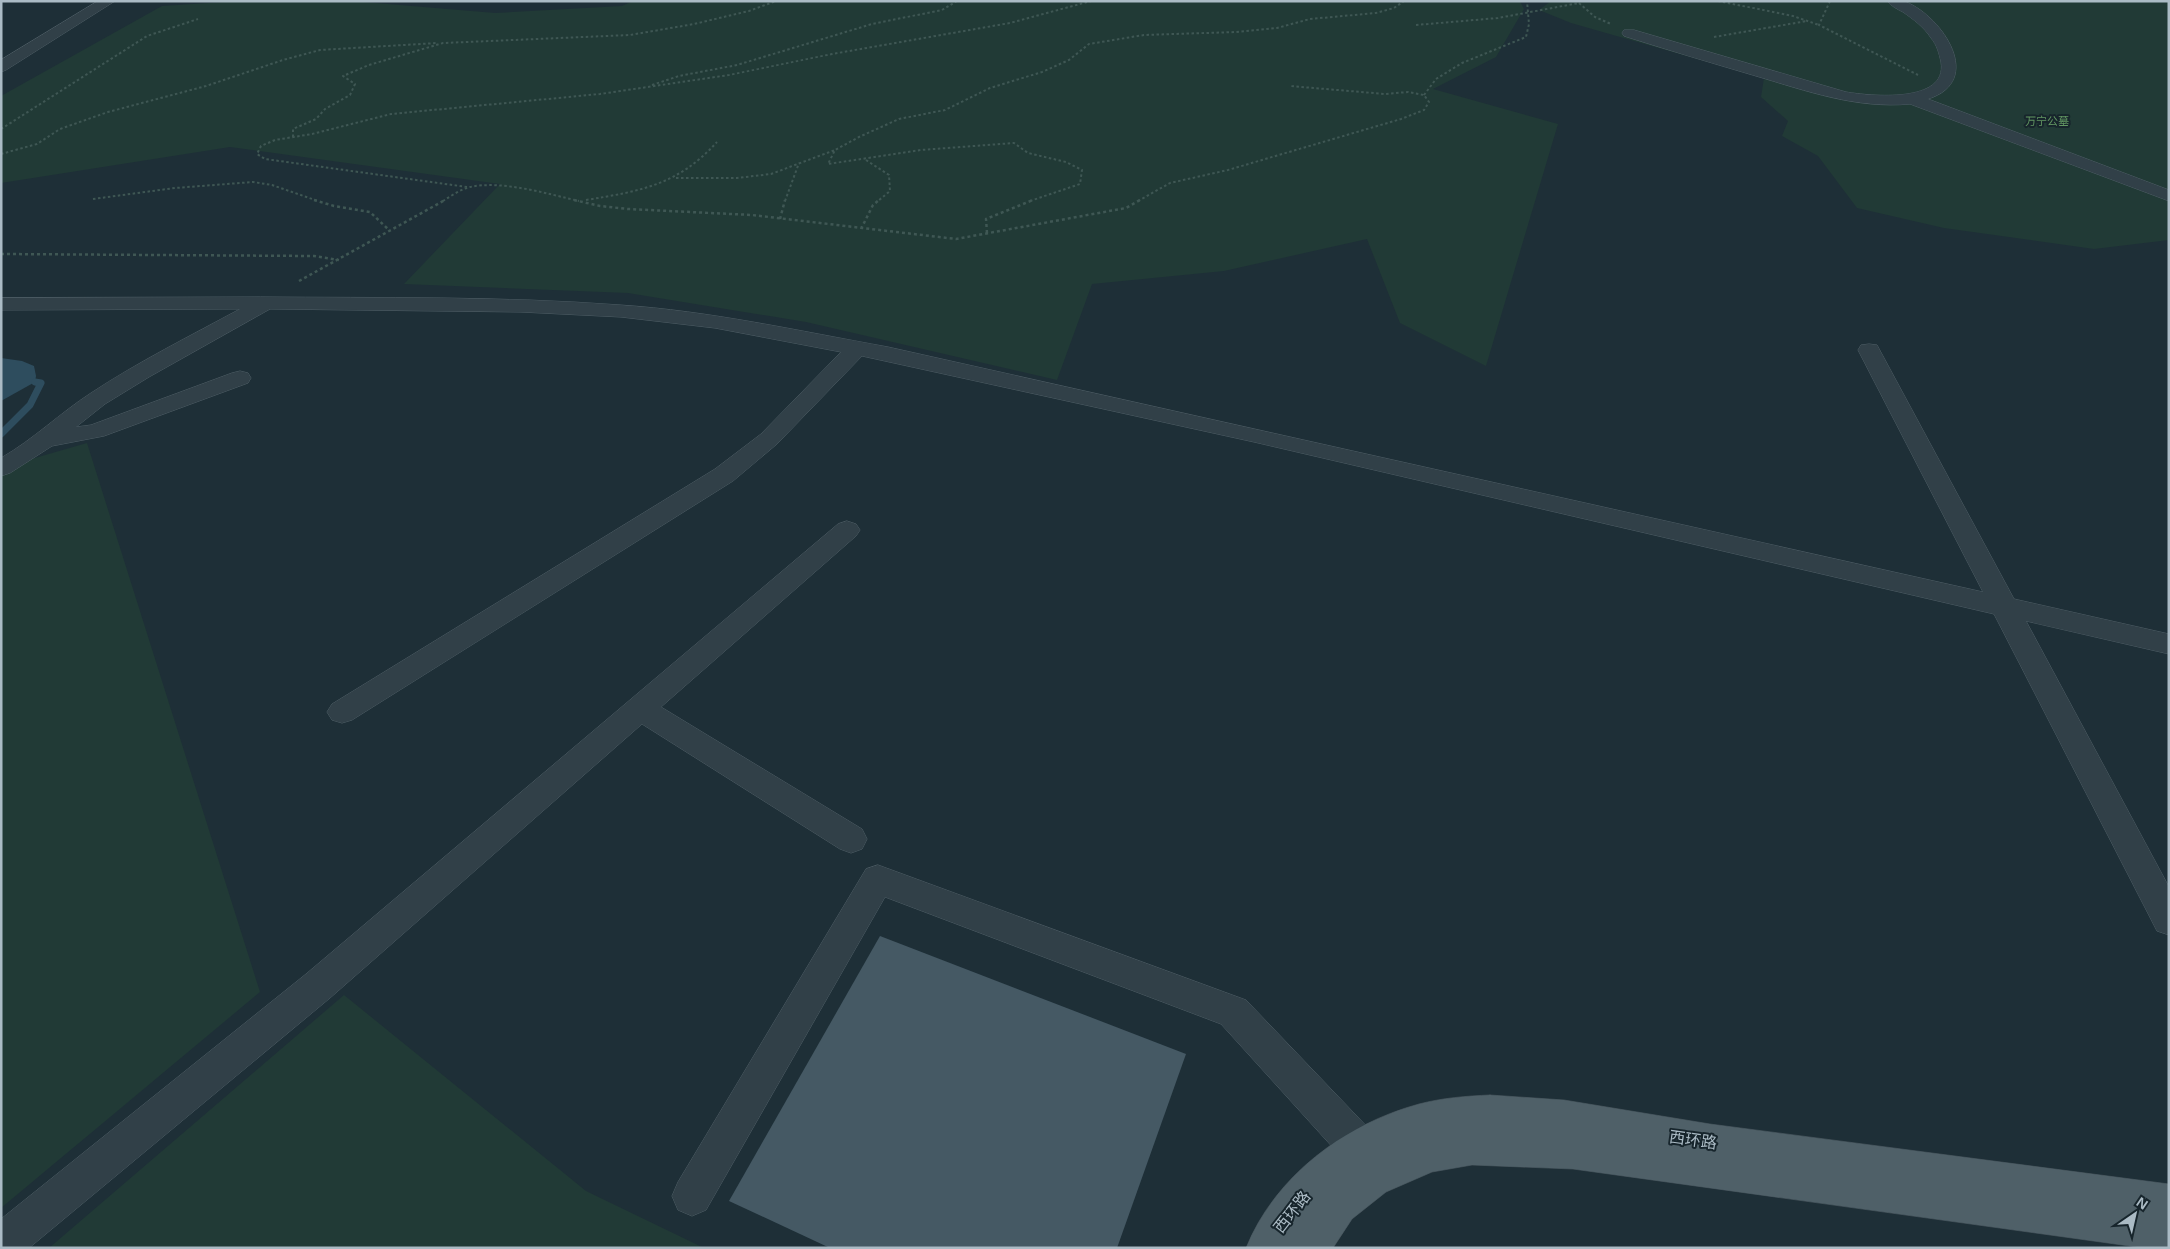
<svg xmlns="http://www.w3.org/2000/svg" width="2170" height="1249" font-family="Helvetica,'Noto Sans SC',sans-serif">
	<rect width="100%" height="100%" fill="#1e2f37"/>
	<!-- green -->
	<path fill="#213a36" d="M239,1H352L495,13L622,6L633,1H1520L1524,9L1496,57L1433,89L1558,124L1486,366L1400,323L1367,239L1224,271L1092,284L1057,380L806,322L628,293L404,284L500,184L230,147L1,183V96L162,6Z
		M1551,1H2169V240L2094,249L1944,228L1857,208L1818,156L1782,136L1788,121L1761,97L1764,78L1571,23L1539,10Z
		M87,443L260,992L1,1208V476L28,460Z
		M344,995L586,1191L704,1248H49Z"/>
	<!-- water -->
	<path fill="#2e4d5e" d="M1,358L22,361L34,366L36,376L35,382L1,401Z"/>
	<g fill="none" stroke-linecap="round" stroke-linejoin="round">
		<!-- stream -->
		<path stroke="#2e4d5e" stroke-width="7" d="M1,434L30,405L41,383L35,382"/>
	</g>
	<!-- building -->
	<path fill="#455964" d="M880,936L1186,1054L1117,1248H830L729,1201Z"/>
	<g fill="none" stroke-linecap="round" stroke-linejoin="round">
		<!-- minor casing -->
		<g stroke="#4f5e66" stroke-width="1">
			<path id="minor" d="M98,1H115L6,70L1,72V60Z
				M1887,1C1893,1 1901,0 1906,2C1943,17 1985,81 1928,99L2169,190V201L1910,104C1856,109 1807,91 1756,76C1712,63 1668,50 1624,36L1622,33L1624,30H1634L1846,92C1870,96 1948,104 1941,62C1939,53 1937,45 1931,38C1924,27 1913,19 1903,12C1897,9 1891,6 1887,1Z
				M261,297C380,298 500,296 620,305C710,311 799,331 888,347L1983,592L1858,350L1861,345L1869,344L1877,345L2014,599L2169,634V654L2026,621L2169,887V935L2157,931L1994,614L1254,442L862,356L777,444L733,481L352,720L342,723L332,720L327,712L332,704L715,469L761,434L841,352L715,328L621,317L521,312L270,309L149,377L105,404L76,427L91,425L232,373L240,371L248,373L251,378L248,383L104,436L52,446L10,473L1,476V458C34,439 60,413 91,393C138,362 190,336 240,309L1,310V298Z
				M847,521L856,524L860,530L856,536L661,707L862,829L867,839L862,849L851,853L840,849L642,724L330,998L29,1248H1V1219L306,974L838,524Z
				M878,865L1246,1000L1374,1134L1379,1148L1374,1162L1360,1167L1346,1162L1221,1024L885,897L706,1210L692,1216L678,1210L672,1196L678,1182L866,869Z"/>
		</g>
		<!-- major casing -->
		<g stroke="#3e4c54" stroke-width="1">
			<path id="major" d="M1490,1095L1564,1100L1710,1124L2169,1184V1248H2144L1573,1169L1472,1165L1432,1172L1386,1192L1352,1219L1333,1248H1246C1275,1176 1345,1124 1419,1104C1442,1098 1466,1096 1490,1095Z"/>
		</g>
		<!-- path-far1 -->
		<path stroke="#3f5754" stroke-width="2" stroke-dasharray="2.5 2.5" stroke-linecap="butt" d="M1718,1L1793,16L1819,25
			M1830,1L1819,25L1918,75
			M1579,3L1595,17L1611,24
			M1416,25L1498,18L1579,3
			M1714,37L1807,21
			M652,85L679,76L737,65L872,24L942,10L957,1
			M1424,95L1436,79L1462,63L1526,37L1529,24L1527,1
			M1,129L147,36L198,19
			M293,137V129L316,119L325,109L350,95L355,84L343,76L369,65L443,43L630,35L694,24L749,11L776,1
			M1,154L37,144L60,129L108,112L206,86L283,60L320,50L437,43
			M866,160L889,175L890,191L878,201
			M676,178H737L771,174L835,150
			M467,187L265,159L257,154L261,146L275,140L312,134L391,114L600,94L729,75L832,54L1010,23L1091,1
			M93,199L175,188L253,182L272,185L318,201
			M586,200C641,191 678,185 717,142
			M443,201C451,196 461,189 470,187C502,180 548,194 579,201
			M785,201L799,163
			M1030,201L1080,184L1082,170L1066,162L1028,153L1014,143L921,150L828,164L835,150L859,137L899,119L945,110L990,88L1042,72L1069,60L1089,44L1144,35L1236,32L1277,28L1310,19L1376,13L1394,8L1404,1
			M1138,201L1170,183L1228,170L1401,119L1424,110L1429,102L1424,95L1408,92L1385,94L1290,86"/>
		<!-- path -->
		<path stroke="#3f5754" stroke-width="2.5" stroke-dasharray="3 3" stroke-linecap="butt" d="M314,200L334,206L370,212L390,231
			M574,200L600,206L628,209L752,215L956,239L1126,208L1140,200
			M780,219L785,200
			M861,229L873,205L879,200
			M987,233L986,219L1033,200
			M1,254L314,256L339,260
			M299,281L445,200"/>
		<!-- minor -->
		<use href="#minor" fill="#314048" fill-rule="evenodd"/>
		<!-- major -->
		<use href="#major" fill="#4f6068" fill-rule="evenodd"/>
	</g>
	<g text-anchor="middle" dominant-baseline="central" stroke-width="4" stroke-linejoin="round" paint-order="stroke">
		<!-- far-park labels -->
		<g font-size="11" fill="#629662" stroke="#17252c">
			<text x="2047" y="121">万宁公墓</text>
		</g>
		<!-- near-street labels -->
		<g font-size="16" fill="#abbbc5" stroke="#17252c">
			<text transform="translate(1693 1140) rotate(8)">西环路</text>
			<text transform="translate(1292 1212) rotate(-52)">西环路</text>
		</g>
	</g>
	<!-- border -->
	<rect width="2170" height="1249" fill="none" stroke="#abbbc5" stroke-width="5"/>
	<!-- north arrow -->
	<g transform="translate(2135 1214) rotate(34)" stroke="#17252c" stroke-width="4" paint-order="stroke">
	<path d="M0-4L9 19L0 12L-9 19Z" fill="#abbbc5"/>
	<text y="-8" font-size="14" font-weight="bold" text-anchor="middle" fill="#abbbc5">N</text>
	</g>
</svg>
